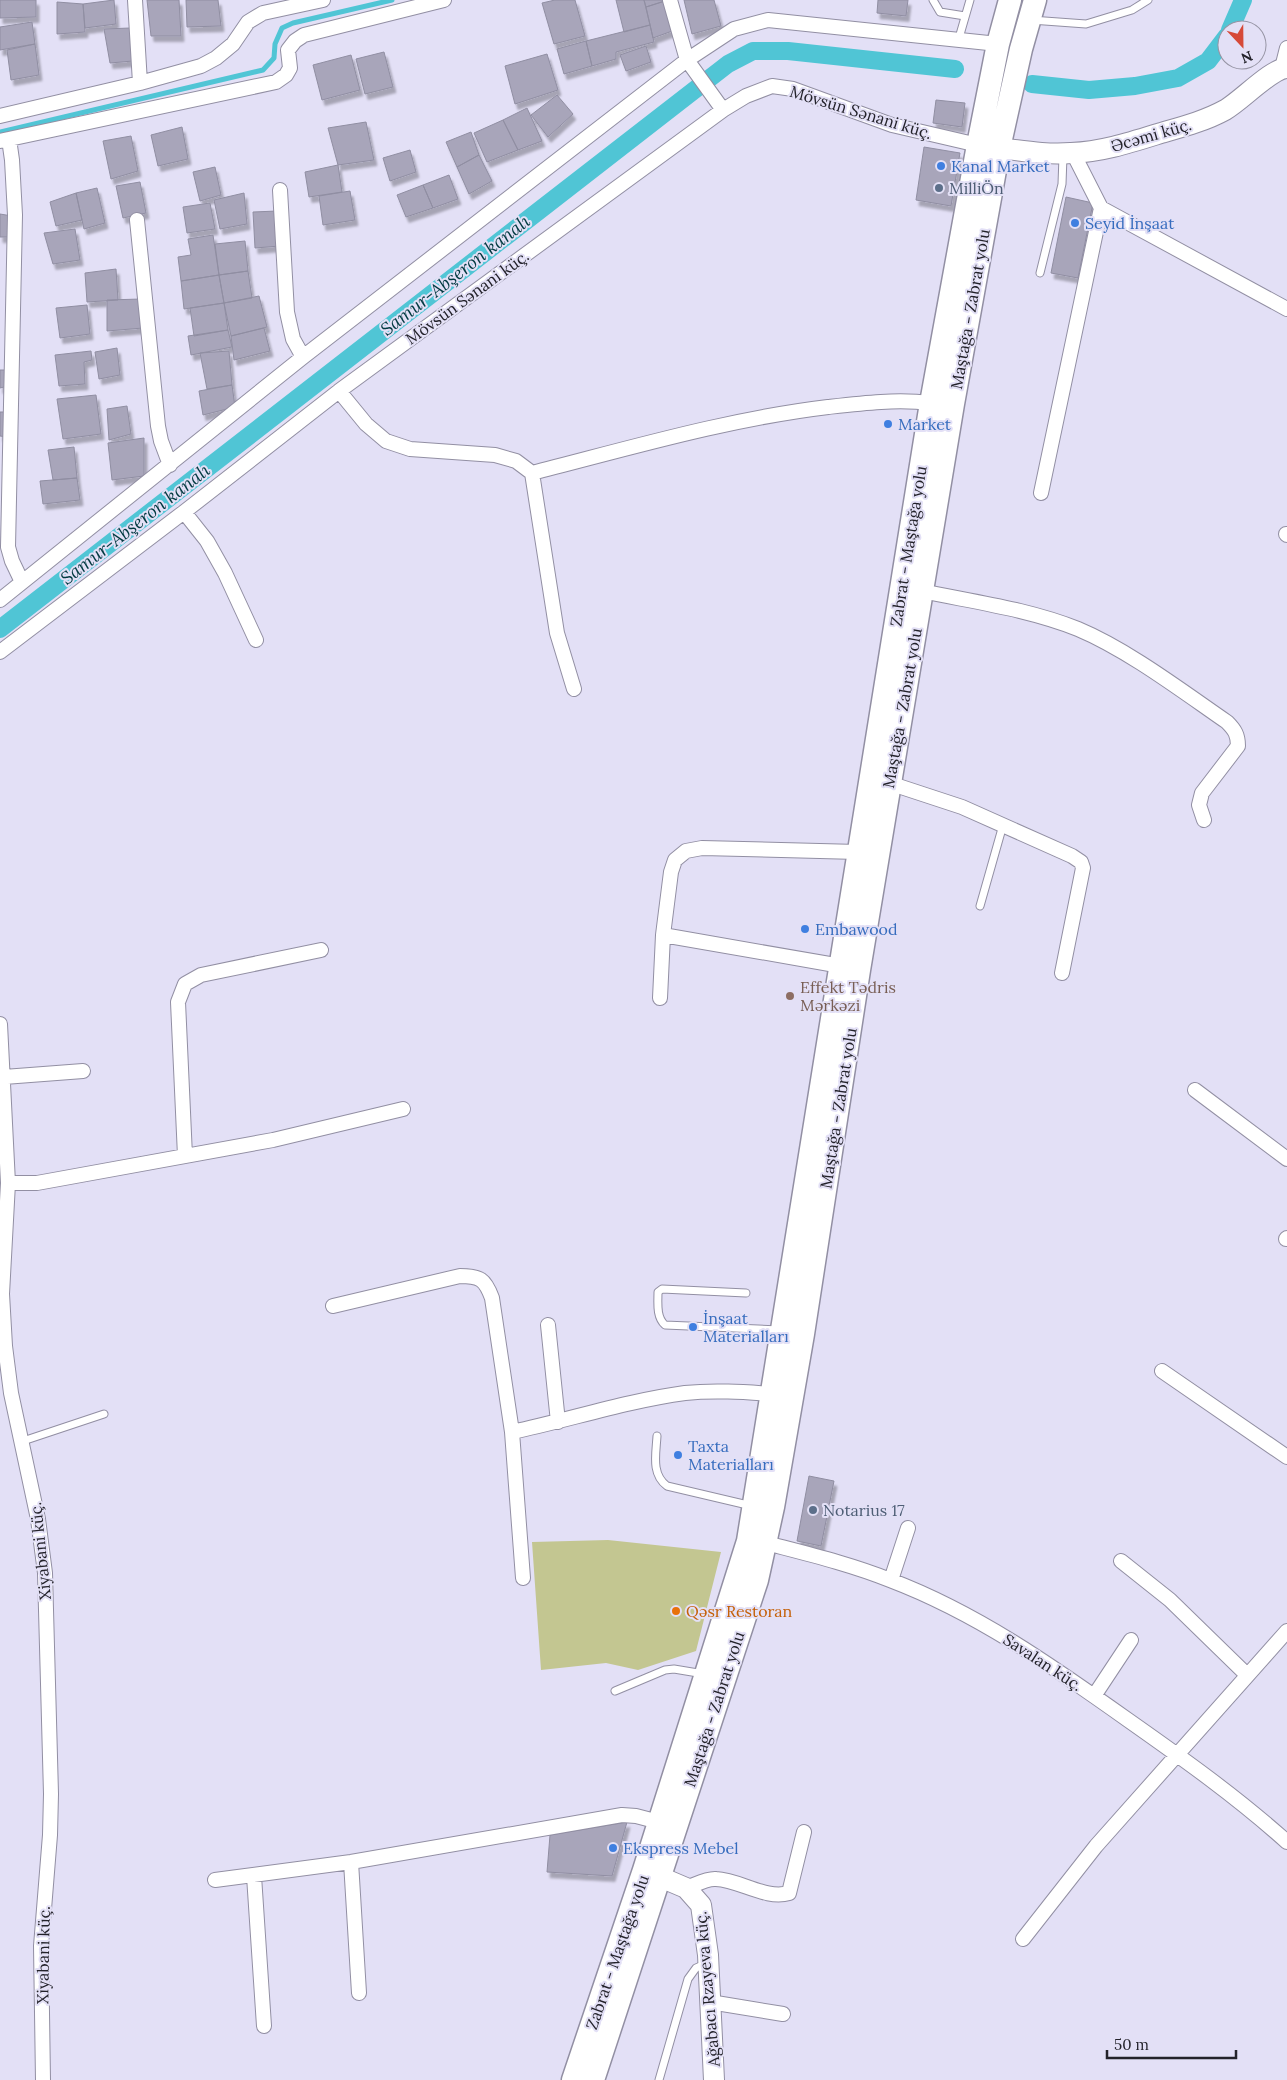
<svg xmlns="http://www.w3.org/2000/svg" width="1287" height="2080" font-family="Lora,serif">
	<defs>
		<filter id="shadow"><feDropShadow dx="3" dy="5.5" stdDeviation="1" flood-color="#0004"/></filter>
	</defs>
	<rect width="100%" height="100%" fill="#e3e0f6"/>
	<!-- green -->
	<path fill="#c3c691" d="M608,1540L721,1552L696,1651L638,1670L606,1663L541,1670L532,1542Z"/>
	<g fill="none" stroke-linecap="round" stroke-linejoin="round">
		<!-- stream -->
		<path stroke="#50c5d5" stroke-width="5" d="M0,132L263,70L274,58L275,44L282,28L293,23L392,0"/>
		<!-- canal -->
		<path stroke="#50c5d5" stroke-width="18" d="M1230,30L1243,0
			M1032,84L1089,90L1135,86L1178,78L1208,61L1227,36
			M0,629L728,64L753,51H788L955,69"/>
	</g>
	<!-- building -->
	<path fill="#a8a5ba" stroke="#908ea2" filter="url(#shadow)" d="M0,0H36V17L0,18Z
		M114,0L116,24L85,28L83,4Z
		M147,0H179L181,36H151Z
		M186,0H218L221,26L187,27Z
		M555,0H575L585,36L554,44L542,3Z
		M616,0H644L650,25L624,32Z
		M644,0H668L646,7Z
		M668,0L675,30L653,38L646,7Z
		M684,0H714L721,26L692,34Z
		M878,0H908L906,16L877,13Z
		M57,2L83,4L85,32L57,34Z
		M32,22L35,44L0,50V27Z
		M650,25L654,42L616,52V59L592,66L586,41Z
		M130,28L133,61L110,63L104,29Z
		M586,41L592,66L564,74L557,49Z
		M35,44L39,75L11,80L7,50Z
		M646,46L651,62L626,71L620,55Z
		M384,52L393,87L365,94L356,59Z
		M547,54L558,90L515,104L505,66Z
		M351,55L360,90L322,100L313,65Z
		M557,95L573,114L548,137L531,115Z
		M936,100L965,103L962,127L933,123Z
		M527,108L542,141L518,150L503,120Z
		M503,120L518,150L487,162L474,133Z
		M366,122L374,160L338,165L328,128Z
		M182,127L188,159L158,166L151,135Z
		M471,132L479,155L457,167L446,142Z
		M131,136L138,171L111,179L103,141Z
		M924,147L960,153L951,206L916,200Z
		M410,150L416,172L390,181L383,158Z
		M479,155L492,181L469,194L457,167Z
		M338,165L342,192L309,197L305,172Z
		M215,167L221,195L200,201L193,172Z
		M449,175L458,199L433,208L423,185Z
		M140,182L146,213L123,218L116,186Z
		M423,185L433,208L406,217L397,195Z
		M97,188L105,223L84,229L76,193Z
		M350,191L355,220L323,225L319,196Z
		M76,193L82,220L56,226L50,202Z
		M244,193L247,224L220,229L214,200Z
		M1066,197L1093,203L1078,278L1051,273Z
		M210,203L215,229L187,233L183,207Z
		M277,211L280,246L255,248L253,212Z
		M0,214L12,216V237H0Z
		M75,229L80,260L53,264L44,233Z
		M213,235L219,275L181,281L178,257L191,255L188,239Z
		M245,241L248,271L219,275L215,244Z
		M116,269L118,300L87,302L85,273Z
		M248,271L252,298L224,303L219,275Z
		M219,275L224,303L184,309L181,281Z
		M259,296L267,327L231,336L224,303Z
		M141,299L143,328L107,331V300Z
		M224,303L228,330L194,336L190,308Z
		M87,305L90,334L60,338L56,308Z
		M264,328L270,351L234,360L231,336Z
		M228,330L232,347L191,355L188,336Z
		M117,348L120,375L99,379L95,352Z
		M91,351L92,360L84,362L85,384L59,386L55,355Z
		M229,351L232,385L207,389L200,353Z
		M0,370H9L8,386L0,388Z
		M232,385L235,407L203,415L199,391Z
		M96,395L101,434L63,439L57,399Z
		M127,406L131,434L109,440L107,409Z
		M0,412H8L7,437L0,436Z
		M144,438V476L112,480L108,443Z
		M74,447L77,478L53,480L48,450Z
		M77,478L80,500L43,504L40,481Z
		M809,1476L834,1481L821,1546L797,1541Z
		M627,1822L612,1876L547,1872L550,1835Z"/>
	<g fill="none" stroke-linecap="round" stroke-linejoin="round">
		<!-- lane casing -->
		<g stroke="#928fa3" stroke-width="9">
			<path id="lane" d="M933,0L940,12L965,16
				M1031,20L1086,24L1132,10L1148,0
				M959,38L970,0
				M1040,273L1062,184L1063,156
				M980,906L1003,825
				M746,1293L662,1289L658,1292C658,1303 656,1317 665,1325L780,1330
				M657,1436C656,1454 651,1474 667,1486L752,1506
				M23,1441L104,1414
				M615,1691L665,1670L674,1669L704,1674
				M659,2080L688,1979L696,1968L705,1964"/>
		</g>
		<!-- street casing -->
		<g stroke="#928fa3" stroke-width="16">
			<path id="street" d="M135,0L140,83
				M670,0L687,60L723,110
				M1282,68L1287,48
				M0,116L140,83L201,66L216,58L233,44L248,22L263,13L323,0
				M9,139L12,160L15,215L8,547L12,561L22,582
				M0,141L276,82L286,75L290,68L288,50L295,41L304,35L444,0
				M1073,153L1101,208L1287,309
				M280,190L287,312L293,339L303,357
				M137,220L158,426L161,441L170,465
				M339,391L366,424L386,441L410,449L495,455L516,461L532,473
				M1041,493L1101,208
				M184,512L207,541L225,573L256,640
				M1286,534L1287,535
				M922,591C974,602 1028,609 1078,629C1128,650 1182,691 1227,722C1235,730 1238,735 1238,746L1202,793L1199,805L1204,820
				M0,600L303,357L687,60L734,29L768,20L998,44
				M0,652L184,512L339,391L723,110L746,96L772,86L793,89L892,125L978,145
				M574,689L557,633L532,473C630,448 728,419 828,407C863,403 896,399 931,403
				M889,783L962,807L1072,856L1081,862L1083,868L1062,973
				M663,935L841,966
				M660,998L663,935L671,872L675,860L686,851L702,848L858,852
				M0,1024L8,1183L2,1294L5,1346L11,1393L38,1519L45,1573L51,1794L50,1835L41,1946L43,2080
				M4,1077L83,1071
				M1195,1090L1287,1159
				M185,1156L178,1002L185,984L201,975L321,950
				M8,1183H37L273,1140L403,1109
				M1286,1239L1287,1238
				M333,1306L460,1276C480,1276 485,1279 492,1298L512,1432L523,1578
				M548,1325L558,1422
				M1162,1371L1287,1457
				M512,1432C569,1420 626,1401 685,1393C714,1390 743,1392 773,1394
				M766,1543C808,1554 850,1564 890,1580C977,1613 1052,1666 1128,1720C1182,1758 1237,1797 1287,1842
				M1121,1561L1170,1600L1247,1675
				M891,1580L908,1528
				M1094,1696L1131,1640
				M351,1862L359,1993
				M254,1876L264,2026
				M215,1880L351,1862L622,1815L636,1816L659,1822
				M686,1888C695,1885 707,1878 716,1879C740,1880 766,1900 789,1893L804,1832
				M1023,1939L1096,1846L1287,1631
				M710,2002L783,2014"/>
		</g>
		<!-- secondary casing -->
		<g stroke="#928fa3" stroke-width="22">
			<path id="secondary" d="M999,148C1024,151 1047,155 1071,153C1102,152 1132,142 1161,133C1182,127 1205,121 1225,110C1241,101 1272,68 1287,68
				M646,1871L686,1888L701,1905L708,1955L714,2080"/>
		</g>
		<!-- primary casing -->
		<g stroke="#928fa3" stroke-width="25">
			<path id="primary" d="M573,2080L644,1870L748,1541L931,403L978,145L998,44L1010,0
				M593,2080L757,1580L773,1507L803,1334L859,970L953,404L999,148L1021,49L1035,0"/>
		</g>
		<!-- lane -->
		<use href="#lane" stroke="#fff" stroke-width="7"/>
		<!-- street -->
		<use href="#street" stroke="#fff" stroke-width="14"/>
		<!-- secondary -->
		<use href="#secondary" stroke="#fff" stroke-width="20"/>
		<!-- primary -->
		<use href="#primary" stroke="#fff" stroke-width="22"/>
	</g>
	<!-- markers -->
	<g fill="#3f7fe0" stroke="#e3e0f6" stroke-width="2">
		<circle cx="941" cy="166" r="5"/>
		<circle cx="1075" cy="223" r="5"/>
		<circle cx="888" cy="424" r="5"/>
		<circle cx="805" cy="929" r="5"/>
		<circle cx="693" cy="1327" r="5"/>
		<circle cx="678" cy="1455" r="5"/>
		<circle cx="613" cy="1848" r="5"/>
	</g>
	<g fill="#5c6f8a" stroke="#e3e0f6" stroke-width="2">
		<circle cx="939" cy="188" r="5"/>
		<circle cx="813" cy="1510" r="5"/>
	</g>
	<circle fill="#8d6e63" stroke="#e3e0f6" stroke-width="2" cx="790" cy="996" r="5"/>
	<circle fill="#e8710a" stroke="#e3e0f6" stroke-width="2" cx="676" cy="1611" r="5"/>
	<g text-anchor="middle" dominant-baseline="central" stroke-width="4" stroke-linejoin="round" paint-order="stroke">
		<!-- street labels -->
		<g font-size="16" fill="#23222a" stroke="#e3e0f6">
			<text transform="translate(861 112) rotate(17)">Mövsün Sənani küç.</text>
			<text transform="translate(1151 135) rotate(-16)">Əcəmi küç.</text>
			<text transform="translate(467 297) rotate(-36)">Mövsün Sənani küç.</text>
			<text transform="translate(970 309) rotate(-80)">Maştağa - Zabrat yolu</text>
			<text transform="translate(908 546) rotate(-81)">Zabrat - Maştağa yolu</text>
			<text transform="translate(902 708) rotate(-80)">Maştağa - Zabrat yolu</text>
			<text transform="translate(838 1108) rotate(-81)">Maştağa - Zabrat yolu</text>
			<text transform="translate(40 1551) rotate(-96)">Xiyabani küç.</text>
			<text transform="translate(1043 1662) rotate(33)">Savalan küç.</text>
			<text transform="translate(714 1709) rotate(-72)">Maştağa - Zabrat yolu</text>
			<text transform="translate(617 1952) rotate(-71)">Zabrat - Maştağa yolu</text>
			<text transform="translate(43 1955) rotate(-89)">Xiyabani küç.</text>
			<text transform="translate(707 1989) rotate(-95)">Ağabacı Rzayeva küç.</text>
		</g>
		<!-- shop labels -->
		<g font-size="16" fill="#366cbe" stroke="#e3e0f6" text-anchor="start">
			<text x="951" y="166">Kanal Market</text>
			<text x="1085" y="223">Seyid İnşaat</text>
			<text x="898" y="424">Market</text>
			<text x="815" y="929">Embawood</text>
			<text x="703" y="1318">İnşaat<tspan x="703" dy="18">Materialları</tspan></text>
			<text x="688" y="1446">Taxta<tspan x="688" dy="18">Materialları</tspan></text>
			<text x="623" y="1848">Ekspress Mebel</text>
		</g>
		<!-- service labels -->
		<g font-size="16" fill="#4e5e75" stroke="#e3e0f6" text-anchor="start">
			<text x="949" y="188">MilliÖn</text>
			<text x="823" y="1510">Notarius 17</text>
		</g>
		<!-- education labels -->
		<g font-size="16" fill="#785e54" stroke="#e3e0f6" text-anchor="start">
			<text x="800" y="987">Effekt Tədris<tspan x="800" dy="18">Mərkəzi</tspan></text>
		</g>
		<!-- food labels -->
		<g font-size="16" fill="#c56008" stroke="#e3e0f6" text-anchor="start">
			<text x="686" y="1611">Qəsr Restoran</text>
		</g>
		<!-- water labels -->
		<g font-size="18" font-style="italic" fill="#003940" stroke="#e3e0f6">
			<text transform="translate(455 275) rotate(-38)">Samur-Abşeron kanalı</text>
			<text transform="translate(135 524) rotate(-38)">Samur-Abşeron kanalı</text>
		</g>
	</g>
	<!-- north arrow -->
	<g transform="translate(1242 45) rotate(158)"><circle r="24" fill="#e3e0f6" stroke="#9694a4"/>
	<path d="M0-4L9 19L0 12L-9 19Z" fill="#d64938"/>
	<text y="-8" font-size="14" font-weight="bold" text-anchor="middle" fill="#23222a">N</text>
	</g>
	<!-- scale -->
	<path d="M1107 2050v8h129v-8" fill="none" stroke="#23222a" stroke-width="2.5"/>
	<text x="1114" y="2050" font-size="15" fill="#23222a" stroke="#e3e0f6" stroke-width="4" paint-order="stroke">50 m</text>
</svg>
